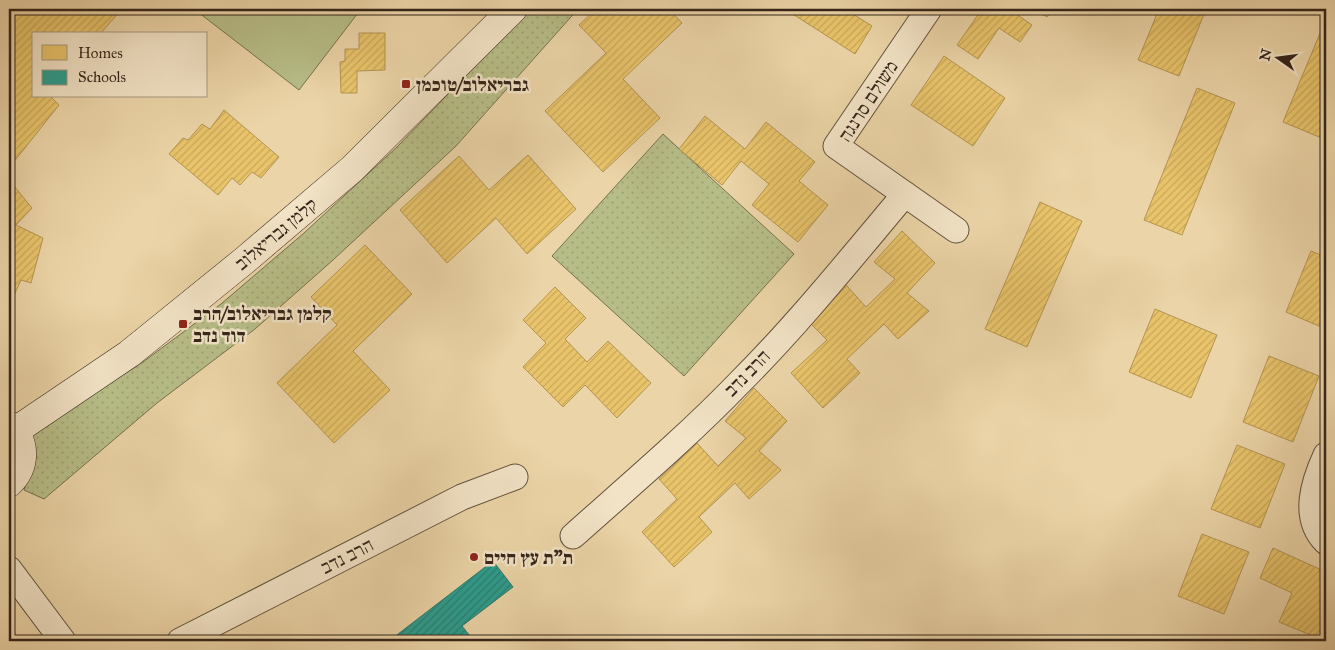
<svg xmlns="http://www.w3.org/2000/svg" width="1335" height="650" font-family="'IM FELL Great Primer','Frank Ruhl Libre',serif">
	<defs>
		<pattern id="grass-dots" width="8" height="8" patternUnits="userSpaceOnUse" patternTransform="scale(1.25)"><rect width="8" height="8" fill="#b7bd87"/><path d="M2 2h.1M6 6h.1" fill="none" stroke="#9ea274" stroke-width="1.8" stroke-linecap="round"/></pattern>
		<pattern id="homes-hatch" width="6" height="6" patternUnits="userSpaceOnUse" patternTransform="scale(1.25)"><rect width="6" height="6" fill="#e9c46a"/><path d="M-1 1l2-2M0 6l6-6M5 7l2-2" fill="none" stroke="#c8a85b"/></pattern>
		<pattern id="schools-hatch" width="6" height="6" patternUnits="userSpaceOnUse" patternTransform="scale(1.25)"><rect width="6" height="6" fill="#2a9d8f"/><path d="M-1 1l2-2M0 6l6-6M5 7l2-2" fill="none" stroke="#258074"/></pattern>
	</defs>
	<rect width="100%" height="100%" fill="#ebd4a7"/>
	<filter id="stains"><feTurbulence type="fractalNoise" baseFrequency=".004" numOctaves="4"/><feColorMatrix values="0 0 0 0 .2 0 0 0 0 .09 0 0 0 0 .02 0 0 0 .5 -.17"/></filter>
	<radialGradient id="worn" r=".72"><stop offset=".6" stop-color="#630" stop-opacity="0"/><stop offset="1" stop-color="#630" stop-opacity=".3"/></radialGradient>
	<!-- grass -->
	<path fill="url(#grass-dots)" stroke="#767150" d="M530,9H578L456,146L333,260L255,329L157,403L44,499L24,490L30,472L29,435L143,362L221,304L304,233L397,147Z
		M663,134L794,254L684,376L552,256Z"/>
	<!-- garden -->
	<path fill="#b7bd87" stroke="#767150" d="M194,9H361L299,90Z"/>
	<!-- homes -->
	<path fill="url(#homes-hatch)" stroke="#b39452" d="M9,9H122L100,34H34V96H50L59,105L9,168Z
		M596,9H669L682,23L623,79L660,118L603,172L545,111L606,53L579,25Z
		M785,9H845L872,26L855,54Z
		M875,9H886L883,14Z
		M982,9H1009L1032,25L1020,42L999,28L978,59L957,45Z
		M1034,9H1053L1047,17Z
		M1159,9H1206L1179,76L1138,60Z
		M1326,19V133L1324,139L1283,122Z
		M359,33H385V70L357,71V93H341L340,62L345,61V49H359Z
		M944,56L1005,98L973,146L911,105Z
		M1197,88L1235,103L1182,235L1144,220Z
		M224,110L279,157L261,178L252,172L240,185L232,178L218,195L169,154L183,138L188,140L202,124L210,129Z
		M705,116L745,149L766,122L815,162L799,181L828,205L798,242L752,205L769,184L741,161L722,185L679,149Z
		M528,155L576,209L527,254L496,218L447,263L400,210L459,156L489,190Z
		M9,180L32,208L16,225L43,238L31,283L21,280L9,306Z
		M1040,202L1082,221L1027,347L985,329Z
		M902,231L935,263L907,293L929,311L898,339L884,324L847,359L860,373L823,408L791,373L827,340L808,321L846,285L866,307L895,279L874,262Z
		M365,245L412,294L353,351L390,390L334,443L277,383L337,325L311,297Z
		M1311,251L1326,257V329L1286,312Z
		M555,287L586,318L565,339L587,362L608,341L651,383L617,418L585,385L563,407L523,367L546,343L523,320Z
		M1155,309L1217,335L1191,398L1129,372Z
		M1269,356L1319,376L1293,442L1243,422Z
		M754,388L787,421L759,451L781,470L749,499L735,483L699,517L712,532L674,567L642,532L677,499L659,479L697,443L718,466L746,438L725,421Z
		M1237,445L1285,464L1260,528L1211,509Z
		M1202,534L1249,552L1224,614L1178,596Z
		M1273,548L1326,572L1325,641L1279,622L1292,593L1260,578Z"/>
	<!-- schools -->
	<path fill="url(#schools-hatch)" stroke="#2d796c" d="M493,561L513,587L462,626L474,641H389Z"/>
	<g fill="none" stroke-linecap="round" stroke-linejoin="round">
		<!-- street casing -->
		<g stroke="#62513d" stroke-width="27">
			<path id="street" d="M929,9L836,146L956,230
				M1326,455C1313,483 1302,518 1326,542
				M573,536C629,486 687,437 740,382C799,323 851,258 905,194
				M9,569L63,641
				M180,641L462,497L515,477"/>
		</g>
		<!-- secondary casing -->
		<g stroke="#35251a" stroke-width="29">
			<path id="secondary" d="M9,425C26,441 27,466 9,483
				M15,431L129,354L245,260L352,169L513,9"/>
		</g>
		<!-- street -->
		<use href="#street" stroke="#f2e3c6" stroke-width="25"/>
		<!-- secondary -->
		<use href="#secondary" stroke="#f2e3c6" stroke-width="28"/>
	</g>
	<!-- markers -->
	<g fill="#8f2418" stroke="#f2e3c6" stroke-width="2">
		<rect x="401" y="79" width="10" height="10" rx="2.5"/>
		<rect x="178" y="319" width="10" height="10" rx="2.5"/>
		<circle cx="474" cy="557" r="5"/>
	</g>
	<g text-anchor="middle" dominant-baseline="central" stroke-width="5" stroke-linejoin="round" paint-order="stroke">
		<!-- poi labels -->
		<g font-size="19" font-weight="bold" fill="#35251a" stroke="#f2e3c6" text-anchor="start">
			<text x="416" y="84">גבריאלוב/טוכמן</text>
			<text x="193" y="313">קלמן גבריאלוב/הרב<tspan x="193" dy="22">דוד נדב</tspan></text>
			<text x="484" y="557">ת"ת עץ חיים</text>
		</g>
		<!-- street labels -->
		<g font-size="19" fill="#35251a" stroke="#f2e3c6">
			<text transform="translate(868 101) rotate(-57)">משולם סרנגה</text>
			<text transform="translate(276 234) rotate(-40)">קלמן גבריאלוב</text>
			<text transform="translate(747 373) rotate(-46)">הרב נדב</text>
			<text transform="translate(347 556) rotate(-27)">הרב נדב</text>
		</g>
	</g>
	<!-- margin -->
	<rect width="1335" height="650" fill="none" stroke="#ebd4a7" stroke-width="30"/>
	<rect x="10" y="10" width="1315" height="630" fill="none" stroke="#35251a" stroke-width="2.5"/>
	<rect x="15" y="15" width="1305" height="620" fill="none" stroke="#35251a"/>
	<!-- legend -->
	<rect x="32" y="32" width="175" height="65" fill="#f2e3c6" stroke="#a69781"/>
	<rect x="42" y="45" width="25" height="15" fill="#e9c46a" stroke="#a69781"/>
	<text x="78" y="58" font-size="15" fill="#35251a">Homes</text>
	<rect x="42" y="70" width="25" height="15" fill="#2a9d8f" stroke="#a69781"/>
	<text x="78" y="82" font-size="15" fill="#35251a">Schools</text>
	<!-- north arrow -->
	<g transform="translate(1278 58) rotate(284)" stroke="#f2e3c6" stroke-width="4" paint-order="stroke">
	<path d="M0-4L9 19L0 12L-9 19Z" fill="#35251a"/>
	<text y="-8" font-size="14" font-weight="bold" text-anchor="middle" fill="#35251a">N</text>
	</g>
	<rect width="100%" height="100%" filter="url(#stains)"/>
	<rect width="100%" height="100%" fill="url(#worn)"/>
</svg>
